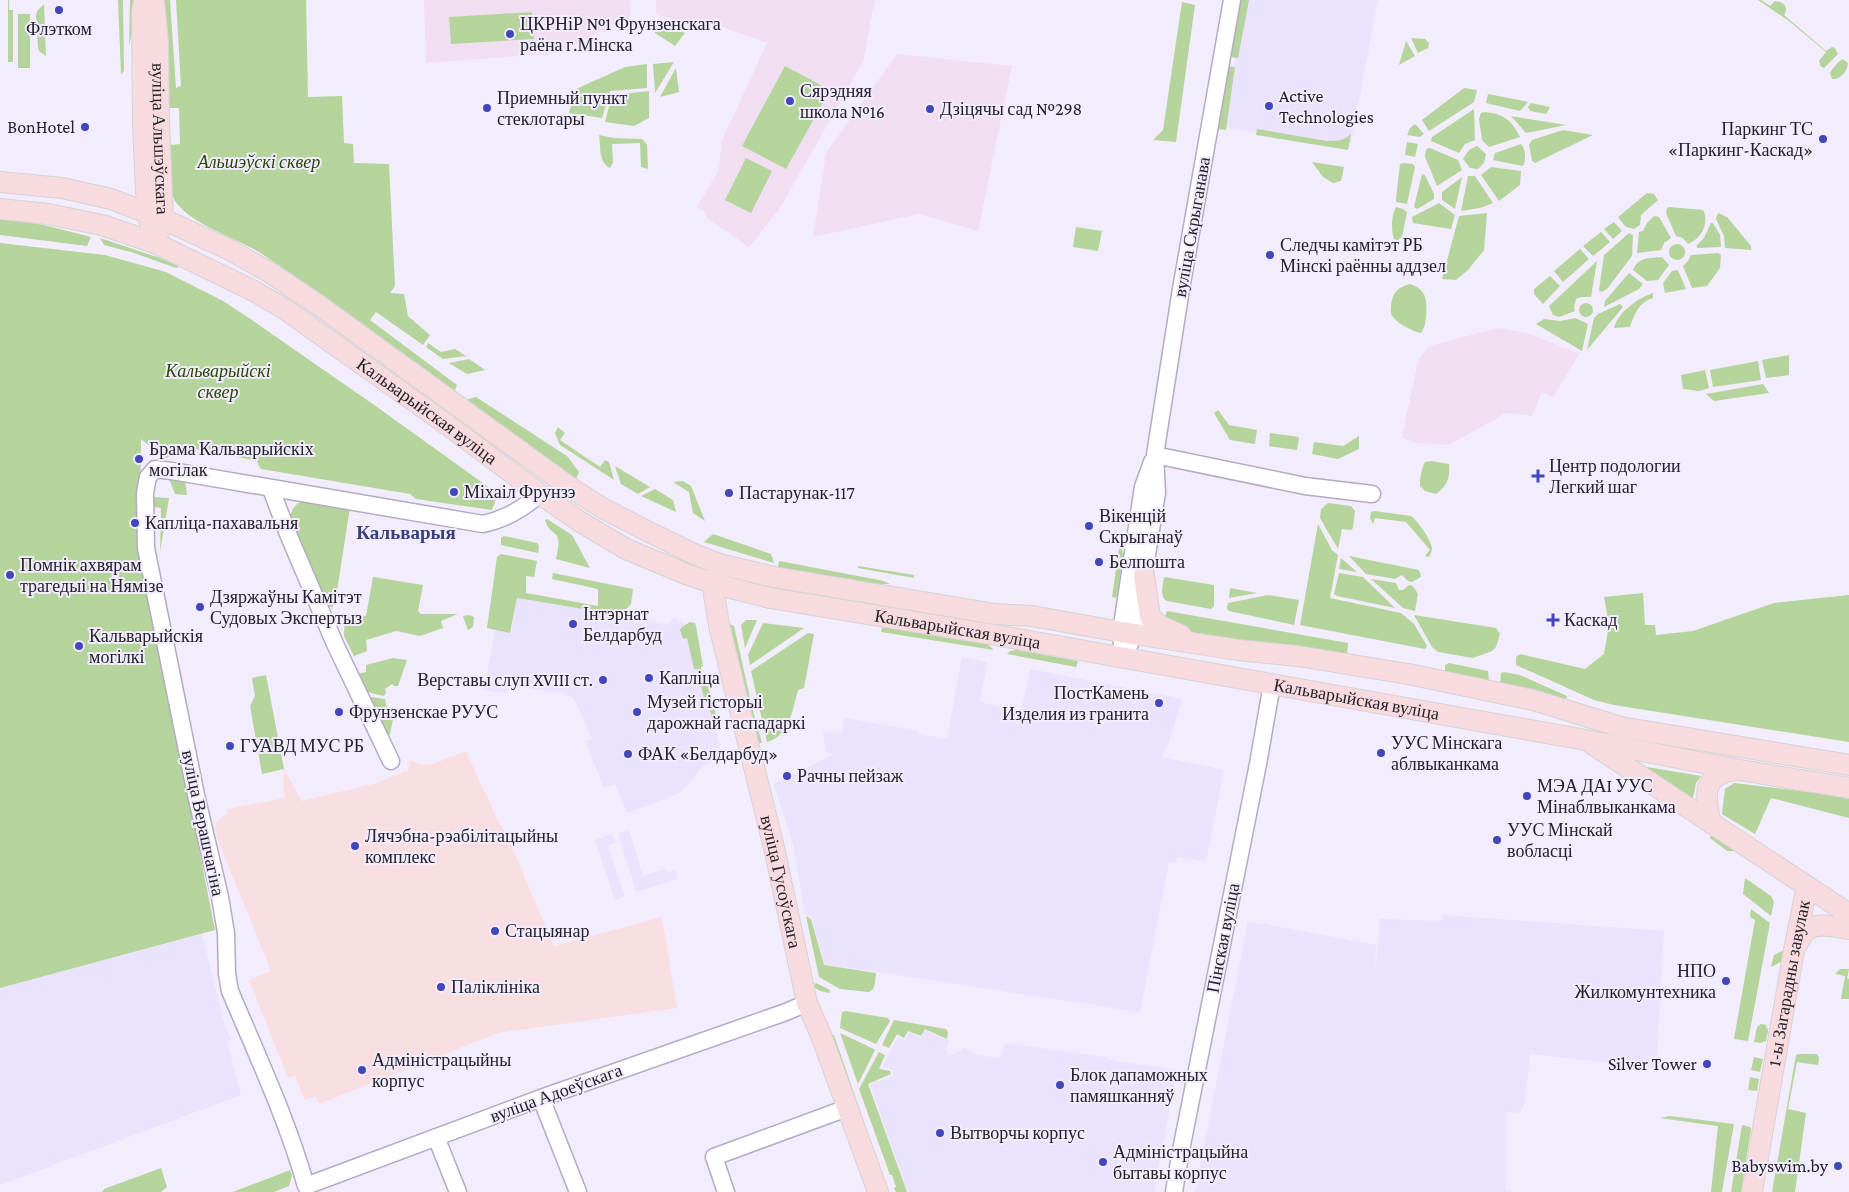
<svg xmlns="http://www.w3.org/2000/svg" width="1849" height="1192" font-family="'Crimson Pro',serif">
	<rect width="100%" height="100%" fill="#f2ecfd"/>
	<!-- built -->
	<path fill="#ebe2fe" d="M1248,0H1378L1350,148L1222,127Z
		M517,598L668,624L674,618L684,623L681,631L687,638L694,669L697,668L705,702H708L723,758L703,765L682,792L627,813L615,784L604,788L586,742L592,739L577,705L572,697L561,693L509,685L507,694L484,690L495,630L511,633Z
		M962,657L987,662L980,702L1021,712L1030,669L1182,699L1169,742L1162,757L1224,770L1206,862L1177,857L1176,863L1169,862L1140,1012L824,964L812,917L805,915L794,848L774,784L834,754L826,752L823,731L841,734L844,718L919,731V734L947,739Z
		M629,830L643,875L665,869L667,872L675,870L678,879L636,892L618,833Z
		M613,834L616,843L608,846L625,897L615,900L595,840Z
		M1443,915L1664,931L1656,1068L1530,1054L1525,1103L1520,1113L1506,1112V1190L1516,1192H1195L1248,921L1376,945L1375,976L1380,919L1442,921Z
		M202,934L224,1023L231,1040L227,1041L241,1095L0,1185V988Z
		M925,1030L949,1041L946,1049L948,1056L961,1051L963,1047L977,1055L1000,1058L1005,1043L1104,1057L1116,1061L1177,1070L1154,1192H908L870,1085L893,1076L892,1070L882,1067L898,1037L905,1040L909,1032L921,1038Z"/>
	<!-- education -->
	<path fill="#f1dff1" d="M424,0H630L631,15L559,53L426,63Z
		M656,0H875L863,62L780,208L749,247L707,218L704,211L697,207L718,171L722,140L767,43L708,22L698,26L656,14Z
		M897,54L1012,66L978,231L919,214L813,237L826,153Z
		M1498,328L1527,333L1579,354L1553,398L1542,392L1532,416L1506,413L1449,445L1415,443L1402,437L1418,360L1429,346Z"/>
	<!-- medical -->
	<path fill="#f9dee1" d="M466,751L498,821L507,836L554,946L662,917L677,1008L498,1033L319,1104L316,1096L305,1100L295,1075L288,1078L249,980L271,971L217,838L215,823L228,813L227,809L285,798L283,786L284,769L302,801L377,783L405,771L408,772L410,760L422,765L433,764Z"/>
	<!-- green -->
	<path fill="#b4d49b" d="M8,0H9V10H13V62H8Z
		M118,0H123L124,71L121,74Z
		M130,0H138L129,46Z
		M160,0H170L176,88L181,86L176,0H306L308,97L342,96L344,143L353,144L354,163L389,164L395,286L390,293L404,294L408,316L430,335L423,345L376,312L370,320L457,385L454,393C391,346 328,297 262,254C236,237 194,227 175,201C168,190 170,158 170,145L180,144L179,108H164Z
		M1240,0H1249L1238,58L1232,57L1230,47Z
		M1758,0H1761L1770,6L1775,1C1785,2 1789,8 1784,15L1826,51L1832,47L1835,48L1838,54L1824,68L1821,67L1819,61L1826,52L1789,21Z
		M1182,2L1195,5L1176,142L1153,140L1163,130Z
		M44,4L46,56L39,51L38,48L36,16L37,11Z
		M532,12L534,39L451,44L449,17Z
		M18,14H30V68H18Z
		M654,23L685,33L675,46L655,33Z
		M1411,38L1425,39L1429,43L1428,48L1418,53Z
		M1406,41L1415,56L1399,65Z
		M1843,59L1848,63C1848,71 1840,80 1832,79L1830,73C1833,68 1838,61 1843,59Z
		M674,62L655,93L653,64Z
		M647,64V88L610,91L602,118L569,113L576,89L625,67Z
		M785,66L830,90L786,169L742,146Z
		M1227,66L1235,67L1226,130L1217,129Z
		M676,68L679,92L660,97Z
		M1464,88L1477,90L1474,102L1429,131L1422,120Z
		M649,91V118L634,126L605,122L612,95Z
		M1488,94L1528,102L1520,111L1486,103Z
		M1531,103L1550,107L1546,114L1530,111L1528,107Z
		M1474,109L1475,140L1465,144L1459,153L1431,141L1432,137Z
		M1485,112C1503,114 1512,120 1520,137L1489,147L1482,140L1479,119L1481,113Z
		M1511,116L1566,125L1526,133Z
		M1415,124L1424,134L1420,137L1407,135L1410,128Z
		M1257,129L1327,141C1336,141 1344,141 1351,134L1348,150L1256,135Z
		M1563,130L1593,135L1535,163L1532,161L1529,145L1532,140Z
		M599,135L614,138L642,139L647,145L648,169L641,167L640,143L612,144L613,163L610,168C598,162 601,146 599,135Z
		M1407,142L1418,144L1415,157L1405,155Z
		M1521,144C1526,149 1526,160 1523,166L1493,160L1495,153Z
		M1477,146L1486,154L1484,163L1478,169L1470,168L1463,159L1469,150Z
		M1430,148L1458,160L1462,170L1437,186L1425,157L1426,149Z
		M746,158L772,171L751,213L725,200Z
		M1312,162L1344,167L1341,181L1333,183L1323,177Z
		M1404,163L1413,164L1415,167L1407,204L1396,202V199L1400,164Z
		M1491,167L1521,171L1520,185L1499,201L1481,175Z
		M1422,174L1425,175L1434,194V199L1417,209L1414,207Z
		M1468,176H1475L1493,203L1480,208L1461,211Z
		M1462,177L1455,209L1442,200V192Z
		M1647,193L1654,194L1658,200L1641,215L1640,225L1634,229L1626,227L1618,217Z
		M1439,203L1455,215L1451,229L1413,223L1412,217Z
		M1396,207L1403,209L1407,212L1402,237L1398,240L1394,239C1391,229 1391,217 1396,207Z
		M1669,207L1703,210C1710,223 1701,239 1688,244L1683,238L1676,236L1666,213L1667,208Z
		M1487,213L1484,250L1468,270L1456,280L1442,279L1459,216Z
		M1719,213L1728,218L1751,246V250L1725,248L1724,236L1716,219L1717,215Z
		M1654,216L1659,217L1671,238L1664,243L1661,250L1637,253L1639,232L1643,231L1647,223Z
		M0,218L44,225L91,237L87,246L0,235Z
		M1614,222L1622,231L1613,239L1604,229Z
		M1711,223H1713L1720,235L1721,247L1697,248V245L1704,238Z
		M1076,227L1102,231L1098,251L1073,247Z
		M1601,232L1610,242L1593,256L1583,246Z
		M1629,233L1633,235L1632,256L1607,289L1601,292L1599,290L1604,255Z
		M100,238L166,260L179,267L176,268L131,252L104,245Z
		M0,243L105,255L166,272L223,301L252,320L377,407L498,494L492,510L416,499L410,494L261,469L258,464L257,461L197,449L165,458L141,439L140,516L169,696L215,930L0,988Z
		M1669 252a8 8 0 1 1 16 0a8 8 0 1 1-16 0Z
		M1580,249L1589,259L1563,282L1554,271Z
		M1718,253L1721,255L1720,268L1707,286L1692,288L1683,266L1688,261L1691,255Z
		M1662,257L1669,265L1658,280L1647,281L1633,270C1638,257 1650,258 1662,257Z
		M1597,261L1591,297H1581L1576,299L1574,307L1575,311L1559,317L1553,315L1549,306Z
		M1678,270L1686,289L1665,293L1663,283L1672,271Z
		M1629,273L1643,284L1639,289L1604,307L1605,301Z
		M1550,276L1560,286L1543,304L1534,294V289Z
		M1410,284C1428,290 1427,302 1426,318C1425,325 1425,326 1421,333C1414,332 1397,323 1393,317C1390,314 1391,309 1391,306C1392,293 1398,287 1410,284Z
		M1653,293V298C1639,302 1634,314 1630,327L1614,328C1619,311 1637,299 1653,293Z
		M1579 310a7 7 0 1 1 14 0a7 7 0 1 1-14 0Z
		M1620,304L1623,307L1587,350L1594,318L1598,314Z
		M1575,318L1588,324L1582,351L1536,324L1544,319L1560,321Z
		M428,343L441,352L455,349L466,356L443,359L426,347Z
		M1789,355V375L1766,378L1762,360Z
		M469,359L485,370L467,374L449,363Z
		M1758,361L1761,380L1713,387L1710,370Z
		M1705,370L1709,388L1700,391L1683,389L1681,375Z
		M1763,384L1769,393L1714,401L1706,394Z
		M476,397L567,456L579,472L576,479L465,400Z
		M1218,410L1229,425L1257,430L1255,444L1230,440L1214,413Z
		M558,427L565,433L560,440L600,467L605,460L609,462L614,480L560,445L555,433Z
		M1270,433L1299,437L1297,450L1269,446Z
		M1359,436V449L1338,459L1312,454L1314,442L1343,446Z
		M1431,461L1449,464C1450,477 1448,486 1436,494L1425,491L1420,486C1420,477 1421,470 1425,462Z
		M615,466L650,487L638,494L621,484Z
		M168,476L185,479L187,495L175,494Z
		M683,481L691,486L705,521L693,513L689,492L673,482Z
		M655,489L673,500L676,512L641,496Z
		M152,497L169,498L160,552L161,508L154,507L151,504Z
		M307,500L350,507L335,604L332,607L326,606L290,517C293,506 296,503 307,500Z
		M1328,503L1351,506L1355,511L1353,528L1351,530L1342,529L1338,549L1320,518L1321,509Z
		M1374,511L1411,516C1418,521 1432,541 1432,549C1432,551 1430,555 1429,557L1425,556L1430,550L1406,522L1375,518L1373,524L1370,518L1371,512Z
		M547,519L572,535L590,568L556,559C564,525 551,540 545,520Z
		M1318,524L1332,550L1338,555L1330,598L1401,613L1414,624L1427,646L1425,649L1300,625Z
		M713,534L771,554L774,563L704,542Z
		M504,536L537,543L539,546L538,553L501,545V538Z
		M1119,548L1122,549L1123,556L1117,596L1115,598L1112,597Z
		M501,554L537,561L534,577L526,576V593L598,606V589L552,579L553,573L633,589L631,604L625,611V616L517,598L510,633L487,628L497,557Z
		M1349,556L1419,570L1421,577L1412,582L1408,581L1402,575L1395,579L1366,574Z
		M1341,558L1357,572L1339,569Z
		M779,561L884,581L890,584H864L778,567Z
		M858,566L914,575V578L858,568Z
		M1339,573L1363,577L1395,608L1337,596L1334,594Z
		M373,577L423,585L418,611L421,614H458L441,621L443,628L420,636L396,631L366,640L367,651L354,656L344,636L345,613L366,616Z
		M1164,577L1214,585V606L1211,609L1167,601C1159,596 1163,586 1164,577Z
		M1371,579L1396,583L1399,590H1403L1409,585L1413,586L1418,594L1415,611L1403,608Z
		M1230,588L1257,593L1229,598Z
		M1643,593L1645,625H1655L1656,635L1693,631L1774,603L1849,595V742L1614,705L1594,700L1516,665V657L1520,654L1585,669L1604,654L1609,625L1604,597Z
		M1268,595L1299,600L1294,625L1229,611L1227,609L1228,603Z
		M1167,611L1348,643L1347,655L1298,646L1255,642L1179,630L1164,619Z
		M469,615L474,617L473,627L468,630L463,616Z
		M1414,615L1496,628L1500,634L1496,647L1492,651L1473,658L1438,652L1432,647Z
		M746,620H757L745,648L741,625Z
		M690,622L695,623L696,626L703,666L701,667L703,684L707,683L720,729L715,730L708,702H705L697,669H694L687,638L683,639L680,630L682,627Z
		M763,623L804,628L750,665L748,655Z
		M729,624L734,626L752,707L762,743L755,744L728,627Z
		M882,627L987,644L994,650L881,632Z
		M808,633L814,634L804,688L798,690C793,708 789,737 767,742L751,671Z
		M1017,650L1078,661L1076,667L1007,654L1010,651Z
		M393,658L407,660L398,686H394L392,684L385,689L386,692L384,696L362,691L354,675L366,672V665Z
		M1449,663L1488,671L1489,681L1445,672V665Z
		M1504,672L1520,675L1567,696L1566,699L1534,689L1500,683L1501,673Z
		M266,675L284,769L262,774L250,706L255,696L252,678Z
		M363,696L385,699C387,708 386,708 394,714L390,734L387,736Z
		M1641,766L1701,776L1696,783L1692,803Z
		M1734,783L1825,794L1849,799V818L1771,798L1755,834L1722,814L1725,789Z
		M1712,834L1736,851H1727L1710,838Z
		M1745,878L1771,896L1774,902L1771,916L1743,894Z
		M1751,909L1770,923L1748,1041L1734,1039L1755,920L1750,917Z
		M806,916L811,919L824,965L876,973L875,983L873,989L869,992L840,989L819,977Z
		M1784,950L1781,962L1771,967L1774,955Z
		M1840,969H1849L1847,978L1849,979V999H1841L1845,976L1835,974Z
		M816,983L830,990L829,993L820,991L812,986Z
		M845,1011L888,1018L890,1021L876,1044L840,1028L842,1012Z
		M894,1020L946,1029L948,1032L947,1039L925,1029L921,1036L908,1031L904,1038L897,1034L889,1048L882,1045Z
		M1761,1024L1766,1025L1768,1031L1766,1041L1761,1043L1754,1042L1757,1027Z
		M840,1033L874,1049L875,1050L858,1084Z
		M834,1035L882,1175L873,1158L830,1036Z
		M879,1052L885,1055L879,1069L890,1071L891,1074L868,1084L907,1192H896L894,1188L896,1187L892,1175H890L859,1089Z
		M1798,1054H1817L1819,1058L1818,1065L1797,1062L1788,1109L1806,1113L1795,1192H1772L1796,1055Z
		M1754,1057L1763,1059L1760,1072L1751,1070Z
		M1750,1077L1759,1079L1757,1091L1748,1090Z
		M1670,1116L1734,1124L1722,1192H1711L1718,1126L1660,1118Z
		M1742,1125L1750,1127L1751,1129L1741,1192H1731Z
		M161,1168L167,1187L161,1192H102L104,1189Z
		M290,1170L292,1175L289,1186L274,1192H233Z"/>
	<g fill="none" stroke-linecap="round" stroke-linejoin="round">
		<!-- minor casing -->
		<g stroke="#b3aac5" stroke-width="19">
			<path id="minor" d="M1155,455L1305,486L1372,494
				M271,489L288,534L335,644L391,761
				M540,494C522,509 506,519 483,524L172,471L155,469L148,477L145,493L146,548L196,795L220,897L226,933L227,974L230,991C257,1055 287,1119 306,1186L541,1098L786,1012L807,1003
				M1122,644L1121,632L1143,487L1152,462
				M1124,658L1134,634L1157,493L1155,455L1181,289L1232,0
				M541,1098L578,1192
				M436,1137L458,1192
				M726,1192L714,1157L847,1108
				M1174,1192L1181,1150L1258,764L1272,684"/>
		</g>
		<!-- major casing -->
		<g stroke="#d3d3d5" stroke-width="22">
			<g id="major">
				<path d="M144,0L142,12L143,124L147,212L150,224"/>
				<path id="s1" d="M154,0L158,41L159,122L163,219L160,230"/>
				<path d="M0,182L62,188L111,199L163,219L230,250L269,272L317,304L571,488L604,509L649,532L694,554L719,564L774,577L995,614L1032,616L1121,632L1238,650L1298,656L1408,674L1533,700L1621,727L1849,765"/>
				<path id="s2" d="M0,209L48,214L102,225L155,243L254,291L286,310L442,421L540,494L579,521L626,549L686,574L715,584L770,598L1001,636L1586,740L1740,770L1849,788"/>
				<path id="s3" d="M718,571L714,595L719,625L775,852L807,1003L821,1035L878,1192"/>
				<path d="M1144,575L1150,617L1160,626L1181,635"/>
				<path d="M1592,744L1849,914"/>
				<path d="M1711,823C1704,796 1702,773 1737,770"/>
				<path d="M1796,946C1799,942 1801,936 1805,932C1815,921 1836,927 1849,929"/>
				<path id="s4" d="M1752,1192L1794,950L1807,886"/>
			</g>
		</g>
		<!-- minor -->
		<use href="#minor" stroke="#fff" stroke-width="16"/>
		<!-- major -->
		<use href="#major" stroke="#f7dbde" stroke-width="20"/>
	</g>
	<!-- markers -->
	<g fill="#4147bb" stroke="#f2ecfd" stroke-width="2">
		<circle cx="59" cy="10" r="5"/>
		<circle cx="510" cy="34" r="5"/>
		<circle cx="790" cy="101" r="5"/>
		<circle cx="1269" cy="106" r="5"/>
		<circle cx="487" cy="108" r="5"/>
		<circle cx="930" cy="109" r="5"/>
		<circle cx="85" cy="127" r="5"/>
		<circle cx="1823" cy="139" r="5"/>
		<circle cx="1270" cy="255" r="5"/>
		<circle cx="139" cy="459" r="5"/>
		<path d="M1535.5 468.5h5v5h5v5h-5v5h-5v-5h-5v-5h5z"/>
		<circle cx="454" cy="492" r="5"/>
		<circle cx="729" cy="493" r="5"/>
		<circle cx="135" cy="523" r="5"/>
		<circle cx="1089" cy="526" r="5"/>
		<circle cx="1099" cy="562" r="5"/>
		<circle cx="10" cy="575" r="5"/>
		<circle cx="200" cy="607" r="5"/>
		<path d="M1550.5 612.5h5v5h5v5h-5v5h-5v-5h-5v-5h5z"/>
		<circle cx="573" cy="624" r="5"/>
		<circle cx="79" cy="646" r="5"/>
		<circle cx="649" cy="678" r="5"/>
		<circle cx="603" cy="680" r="5"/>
		<circle cx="1159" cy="703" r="5"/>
		<circle cx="339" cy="712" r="5"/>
		<circle cx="637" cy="712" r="5"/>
		<circle cx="230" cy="746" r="5"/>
		<circle cx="1381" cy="753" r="5"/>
		<circle cx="628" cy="754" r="5"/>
		<circle cx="787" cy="776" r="5"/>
		<circle cx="1527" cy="796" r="5"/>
		<circle cx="1497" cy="840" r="5"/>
		<circle cx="355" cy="846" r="5"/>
		<circle cx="495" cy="931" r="5"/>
		<circle cx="1726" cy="981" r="5"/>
		<circle cx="441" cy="987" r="5"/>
		<circle cx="1707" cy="1064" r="5"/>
		<circle cx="362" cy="1070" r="5"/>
		<circle cx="1060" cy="1085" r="5"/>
		<circle cx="940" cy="1133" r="5"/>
		<circle cx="1103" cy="1162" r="5"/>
		<circle cx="1838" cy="1166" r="5"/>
	</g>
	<g text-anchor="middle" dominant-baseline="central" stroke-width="4" stroke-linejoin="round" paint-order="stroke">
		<!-- poi labels -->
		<g font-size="18" fill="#25212b" stroke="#f2ecfd" text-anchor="start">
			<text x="520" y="24">ЦКРНіР №1 Фрунзенскага<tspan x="520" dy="21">раёна г.Мінска</tspan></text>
			<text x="59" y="29" text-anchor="middle">Флэтком</text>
			<text x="800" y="91">Сярэдняя<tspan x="800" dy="21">школа №16</tspan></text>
			<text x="1279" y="96">Active<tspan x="1279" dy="21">Technologies</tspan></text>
			<text x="497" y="98">Приемный пункт<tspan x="497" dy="21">стеклотары</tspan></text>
			<text x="940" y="109">Дзіцячы сад №298</text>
			<text x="75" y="127" text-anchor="end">BonHotel</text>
			<text x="1813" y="129" text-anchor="end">Паркинг ТС<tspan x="1813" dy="21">«Паркинг-Каскад»</tspan></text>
			<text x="1280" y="245">Следчы камітэт РБ<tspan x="1280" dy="21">Мінскі раённы аддзел</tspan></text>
			<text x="149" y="449">Брама Кальварыйскіх<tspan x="149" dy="21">могілак</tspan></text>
			<text x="1549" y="466">Центр подологии<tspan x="1549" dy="21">Легкий шаг</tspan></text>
			<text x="464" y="492">Міхаіл Фрунзэ</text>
			<text x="739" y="493">Пастарунак-117</text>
			<text x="1099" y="516">Вікенцій<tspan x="1099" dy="21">Скрыганаў</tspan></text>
			<text x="145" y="523">Капліца-пахавальня</text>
			<text x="1109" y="562">Белпошта</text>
			<text x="20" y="565">Помнік ахвярам<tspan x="20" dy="21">трагедыі на Нямізе</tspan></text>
			<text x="210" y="597">Дзяржаўны Камітэт<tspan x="210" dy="21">Судовых Экспертыз</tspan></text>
			<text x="583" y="614">Інтэрнат<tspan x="583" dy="21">Белдарбуд</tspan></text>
			<text x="1564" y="620">Каскад</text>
			<text x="89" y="636">Кальварыйскія<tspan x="89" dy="21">могілкі</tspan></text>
			<text x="659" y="678">Капліца</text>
			<text x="593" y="680" text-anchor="end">Верставы слуп XVIII ст.</text>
			<text x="1149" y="693" text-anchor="end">ПостКамень<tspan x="1149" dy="21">Изделия из гранита</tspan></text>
			<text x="647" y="702">Музей гісторыі<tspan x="647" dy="21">дарожнай гаспадаркі</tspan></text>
			<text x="349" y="712">Фрунзенскае РУУС</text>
			<text x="1391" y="743">УУС Мінскага<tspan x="1391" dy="21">аблвыканкама</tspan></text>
			<text x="240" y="746">ГУАВД МУС РБ</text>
			<text x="638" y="754">ФАК «Белдарбуд»</text>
			<text x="797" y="776">Рачны пейзаж</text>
			<text x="1537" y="786">МЭА ДАI УУС<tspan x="1537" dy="21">Мінаблвыканкама</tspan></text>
			<text x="1507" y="830">УУС Мінскай<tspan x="1507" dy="21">вобласці</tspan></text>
			<text x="365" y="836">Лячэбна-рэабілітацыйны<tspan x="365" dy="21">комплекс</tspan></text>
			<text x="505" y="931">Стацыянар</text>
			<text x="1716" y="971" text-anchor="end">НПО<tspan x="1716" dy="21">Жилкомунтехника</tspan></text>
			<text x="451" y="987">Паліклініка</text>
			<text x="372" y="1060">Адміністрацыйны<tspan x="372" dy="21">корпус</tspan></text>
			<text x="1697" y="1064" text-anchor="end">Silver Tower</text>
			<text x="1070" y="1075">Блок дапаможных<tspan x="1070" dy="21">памяшканняў</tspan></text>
			<text x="950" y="1133">Вытворчы корпус</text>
			<text x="1113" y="1152">Адміністрацыйна<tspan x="1113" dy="21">бытавы корпус</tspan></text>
			<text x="1828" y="1166" text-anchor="end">Babyswim.by</text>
		</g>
		<!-- street labels -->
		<g font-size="18" fill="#25212b" stroke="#f2ecfd">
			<text stroke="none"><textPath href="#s1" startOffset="139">вуліца Альшэўскага</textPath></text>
			<text transform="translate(1192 227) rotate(-80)">вуліца Скрыганава</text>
			<text stroke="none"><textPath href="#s2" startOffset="480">Кальварыйская вуліца</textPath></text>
			<text stroke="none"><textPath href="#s2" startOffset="1065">Кальварыйская вуліца</textPath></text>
			<text stroke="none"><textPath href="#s2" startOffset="1470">Кальварыйская вуліца</textPath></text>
			<text transform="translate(203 823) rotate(78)">вуліца Верашчагіна</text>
			<text stroke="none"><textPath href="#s3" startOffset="319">вуліца Гусоўскага</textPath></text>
			<text transform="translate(1223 938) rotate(-79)">Пінская вуліца</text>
			<text stroke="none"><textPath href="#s4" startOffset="212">1-ы Загарадны завулак</textPath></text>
			<text transform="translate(556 1093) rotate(-20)">вуліца Адоеўскага</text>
		</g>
		<!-- park labels -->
		<g font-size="18" font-style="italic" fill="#294608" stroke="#f2ecfd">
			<text x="259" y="162">Альшэўскі сквер</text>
			<text x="218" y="371">Кальварыйскі<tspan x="218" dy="21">сквер</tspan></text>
		</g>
		<!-- neighbourhood labels -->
		<g font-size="19" font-weight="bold" fill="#363f7a" stroke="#f2ecfd">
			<text x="406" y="532">Кальварыя</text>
		</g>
	</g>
</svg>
